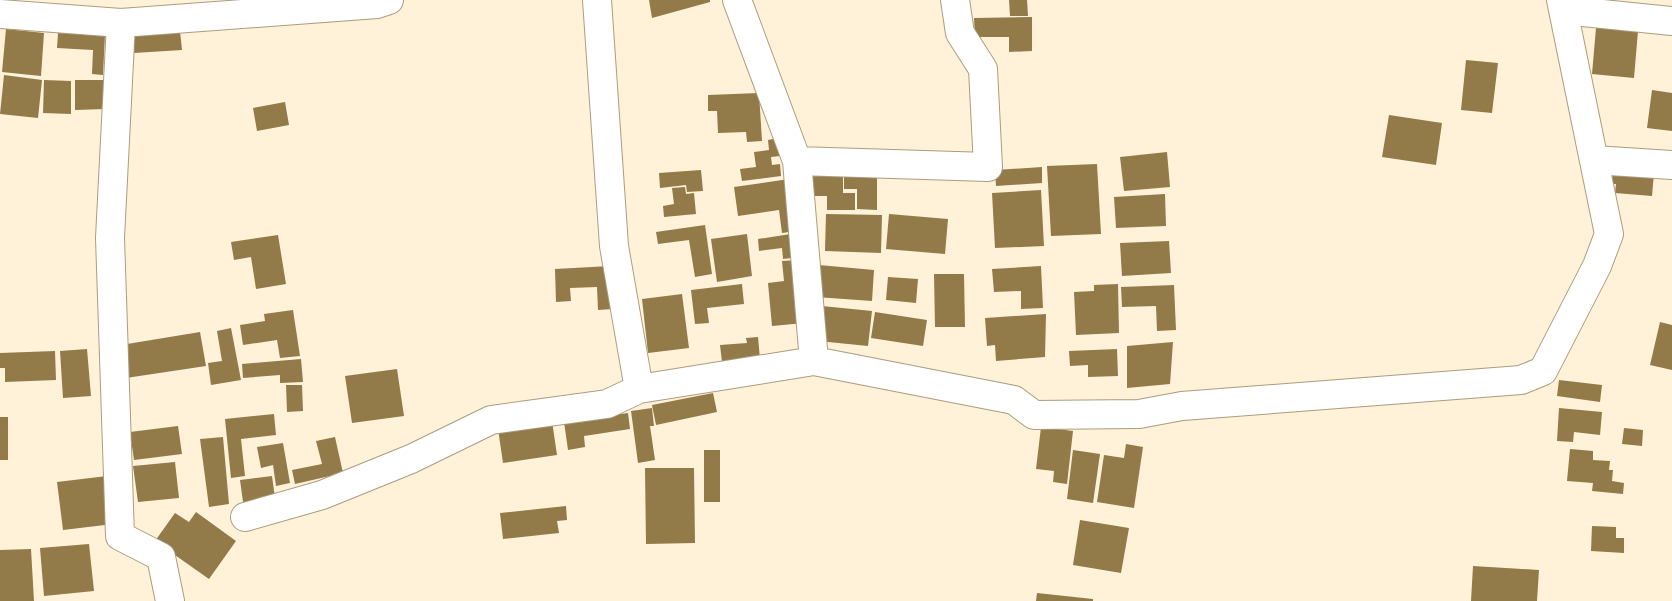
<svg xmlns="http://www.w3.org/2000/svg" width="1672" height="601" font-family="'Archivo Narrow',sans-serif">
	<rect width="100%" height="100%" fill="#fff2d9"/>
	<!-- building -->
	<path fill="#927a49" d="M649,0H710V2L652,18Z
		M1009,0H1027L1028,16H1010Z
		M1032,17V51L1009,52V37H975L974,18Z
		M1596,28L1638,31L1634,78L1592,74Z
		M6,29L44,33L41,76L2,72Z
		M180,31L182,50L134,53L133,34Z
		M58,33L105,35L103,75L92,74L93,50L57,48Z
		M1466,60L1498,63L1492,113L1461,110Z
		M4,75L42,80L38,118L0,114Z
		M44,80L71,81V114L43,113Z
		M75,80H104L105,109L75,110Z
		M1652,90L1672,93V131L1647,128Z
		M759,93L762,141L747,142L746,132L718,133L717,111H708V95Z
		M285,102L289,125L257,131L253,108Z
		M1389,115L1442,123L1436,165L1382,157Z
		M778,138L780,156L771,157L772,165L780,164L781,176L742,181L740,169L756,167L754,152L769,150L768,140Z
		M1167,152L1170,187L1124,191L1120,157Z
		M1097,164L1101,234L1051,236L1047,166Z
		M1042,167V183L996,186L995,170Z
		M701,170L703,191L687,192L686,185L660,188L659,173Z
		M1613,170L1654,173L1652,196L1615,193L1616,184H1612Z
		M844,171H877V210L857,209V189H844Z
		M811,174H843V193H855V210H827V196H811Z
		M789,179L796,231L782,233L779,210L738,216L734,187Z
		M685,187L686,194L694,193L696,214L664,217L663,206L674,204L672,188Z
		M1041,190L1044,246L995,248L992,193Z
		M1165,194L1166,226L1116,228L1114,197Z
		M826,214L882,215L881,253L825,251Z
		M889,214L948,219L945,254L886,249Z
		M705,225L712,274L695,277L689,240L658,244L656,232Z
		M797,233L800,257L783,259L782,248L759,251L758,239Z
		M747,234L752,276L717,282L711,239Z
		M278,235L286,284L256,289L251,257L234,260L231,242Z
		M1169,241L1171,273L1122,276L1120,243Z
		M798,260L804,323L772,326L768,283L784,281L782,261Z
		M819,265L874,270L872,301L816,297Z
		M610,266L613,309L598,310L597,287L570,288L571,301L556,302L555,269Z
		M1041,266L1043,308L1021,309V291L994,292L992,269Z
		M934,274H964L965,327H935Z
		M888,277L918,279L916,303L886,300Z
		M742,284L744,304L707,308L709,323L695,324L691,290Z
		M1118,284L1119,333L1076,335L1074,292L1094,291V285Z
		M1174,285L1176,330L1157,331L1156,306L1122,307L1121,287Z
		M682,294L689,348L648,353L642,299Z
		M822,306L872,311L868,346L818,341Z
		M293,310L300,356L280,358L277,340L243,345L240,325L265,321L264,314Z
		M875,312L927,320L923,346L871,338Z
		M1046,314L1045,357L996,361L995,345L987,346L985,318Z
		M1660,322L1672,325V370L1650,365Z
		M231,328L241,380L211,385L208,363L222,361L217,331Z
		M200,332L206,366L126,378L121,345Z
		M758,337L760,359L722,362L720,345L747,343L746,338Z
		M1173,342L1170,384L1127,388V346Z
		M87,349L91,396L63,398L60,351Z
		M1117,349L1118,376L1088,377V365L1070,366L1069,351Z
		M55,351L56,380L5,382V368H0V353Z
		M301,359L303,382L280,383V375L243,378L242,364Z
		M397,369L404,416L352,423L345,376Z
		M1559,380L1602,385L1600,402L1557,396Z
		M286,385H302L303,411L287,412Z
		M713,393L717,412L656,425L652,405Z
		M652,408L654,426H650L655,460L638,463L631,411Z
		M1559,408L1602,412L1600,435L1574,432L1573,442L1557,441Z
		M628,413L630,429L584,436L585,447L568,450L564,422Z
		M274,414L276,435L241,439L245,476L231,478L225,419Z
		M0,417H8V460H0Z
		M552,421L557,455L503,463L498,429Z
		M178,426L182,454L134,460L130,432Z
		M1041,427L1073,431L1067,484L1053,482L1054,471L1036,469Z
		M1624,428L1643,430L1642,446L1622,444Z
		M223,437L229,504L209,507L200,439Z
		M335,437L343,473L295,484L292,470L322,464L316,441Z
		M283,443L290,483L276,486L273,465L261,468L257,447Z
		M1126,444L1143,447L1134,508L1097,502L1104,455L1124,458Z
		M1570,449L1593,451V460L1610,461L1609,470H1613L1612,481L1624,483L1623,494L1592,491L1593,483L1567,481Z
		M704,450H720V502H704Z
		M1073,450L1100,454L1093,503L1067,499Z
		M175,462L179,498L138,502L133,466Z
		M645,468H694L695,543L646,544Z
		M107,476L113,524L63,530L57,482Z
		M272,476L275,498L243,502L240,480Z
		M566,506L567,520L557,521L559,533L503,539L500,513Z
		M196,512L236,541L209,579L155,541L175,513L189,522Z
		M1080,520L1129,528L1121,573L1073,565Z
		M1592,526L1616,527V538H1624V553L1591,551Z
		M89,544L94,591L44,596L40,548Z
		M31,549L34,601H0V550Z
		M1473,566L1539,570L1537,601H1471Z
		M1037,593L1093,599V601H1036Z"/>
	<g fill="none" stroke-linecap="round" stroke-linejoin="round">
		<!-- street casing -->
		<g stroke="#ab9c7e" stroke-width="30">
			<path id="street" d="M597,0L614,246L639,389
				M737,0L797,161L814,361
				M1563,10L1672,21
				M0,14L121,23L377,4L389,0
				M121,23L110,238L120,536L161,557L170,601
				M1594,160L1672,165
				M797,161L988,167L983,69L960,33L955,0
				M245,517L322,495L411,459L491,420L607,404L639,389L814,361L1014,400L1034,415L1139,414L1182,406L1521,380L1543,371L1597,266L1609,234L1561,0"/>
		</g>
		<!-- street -->
		<use href="#street" stroke="#fff" stroke-width="28"/>
	</g>
</svg>
